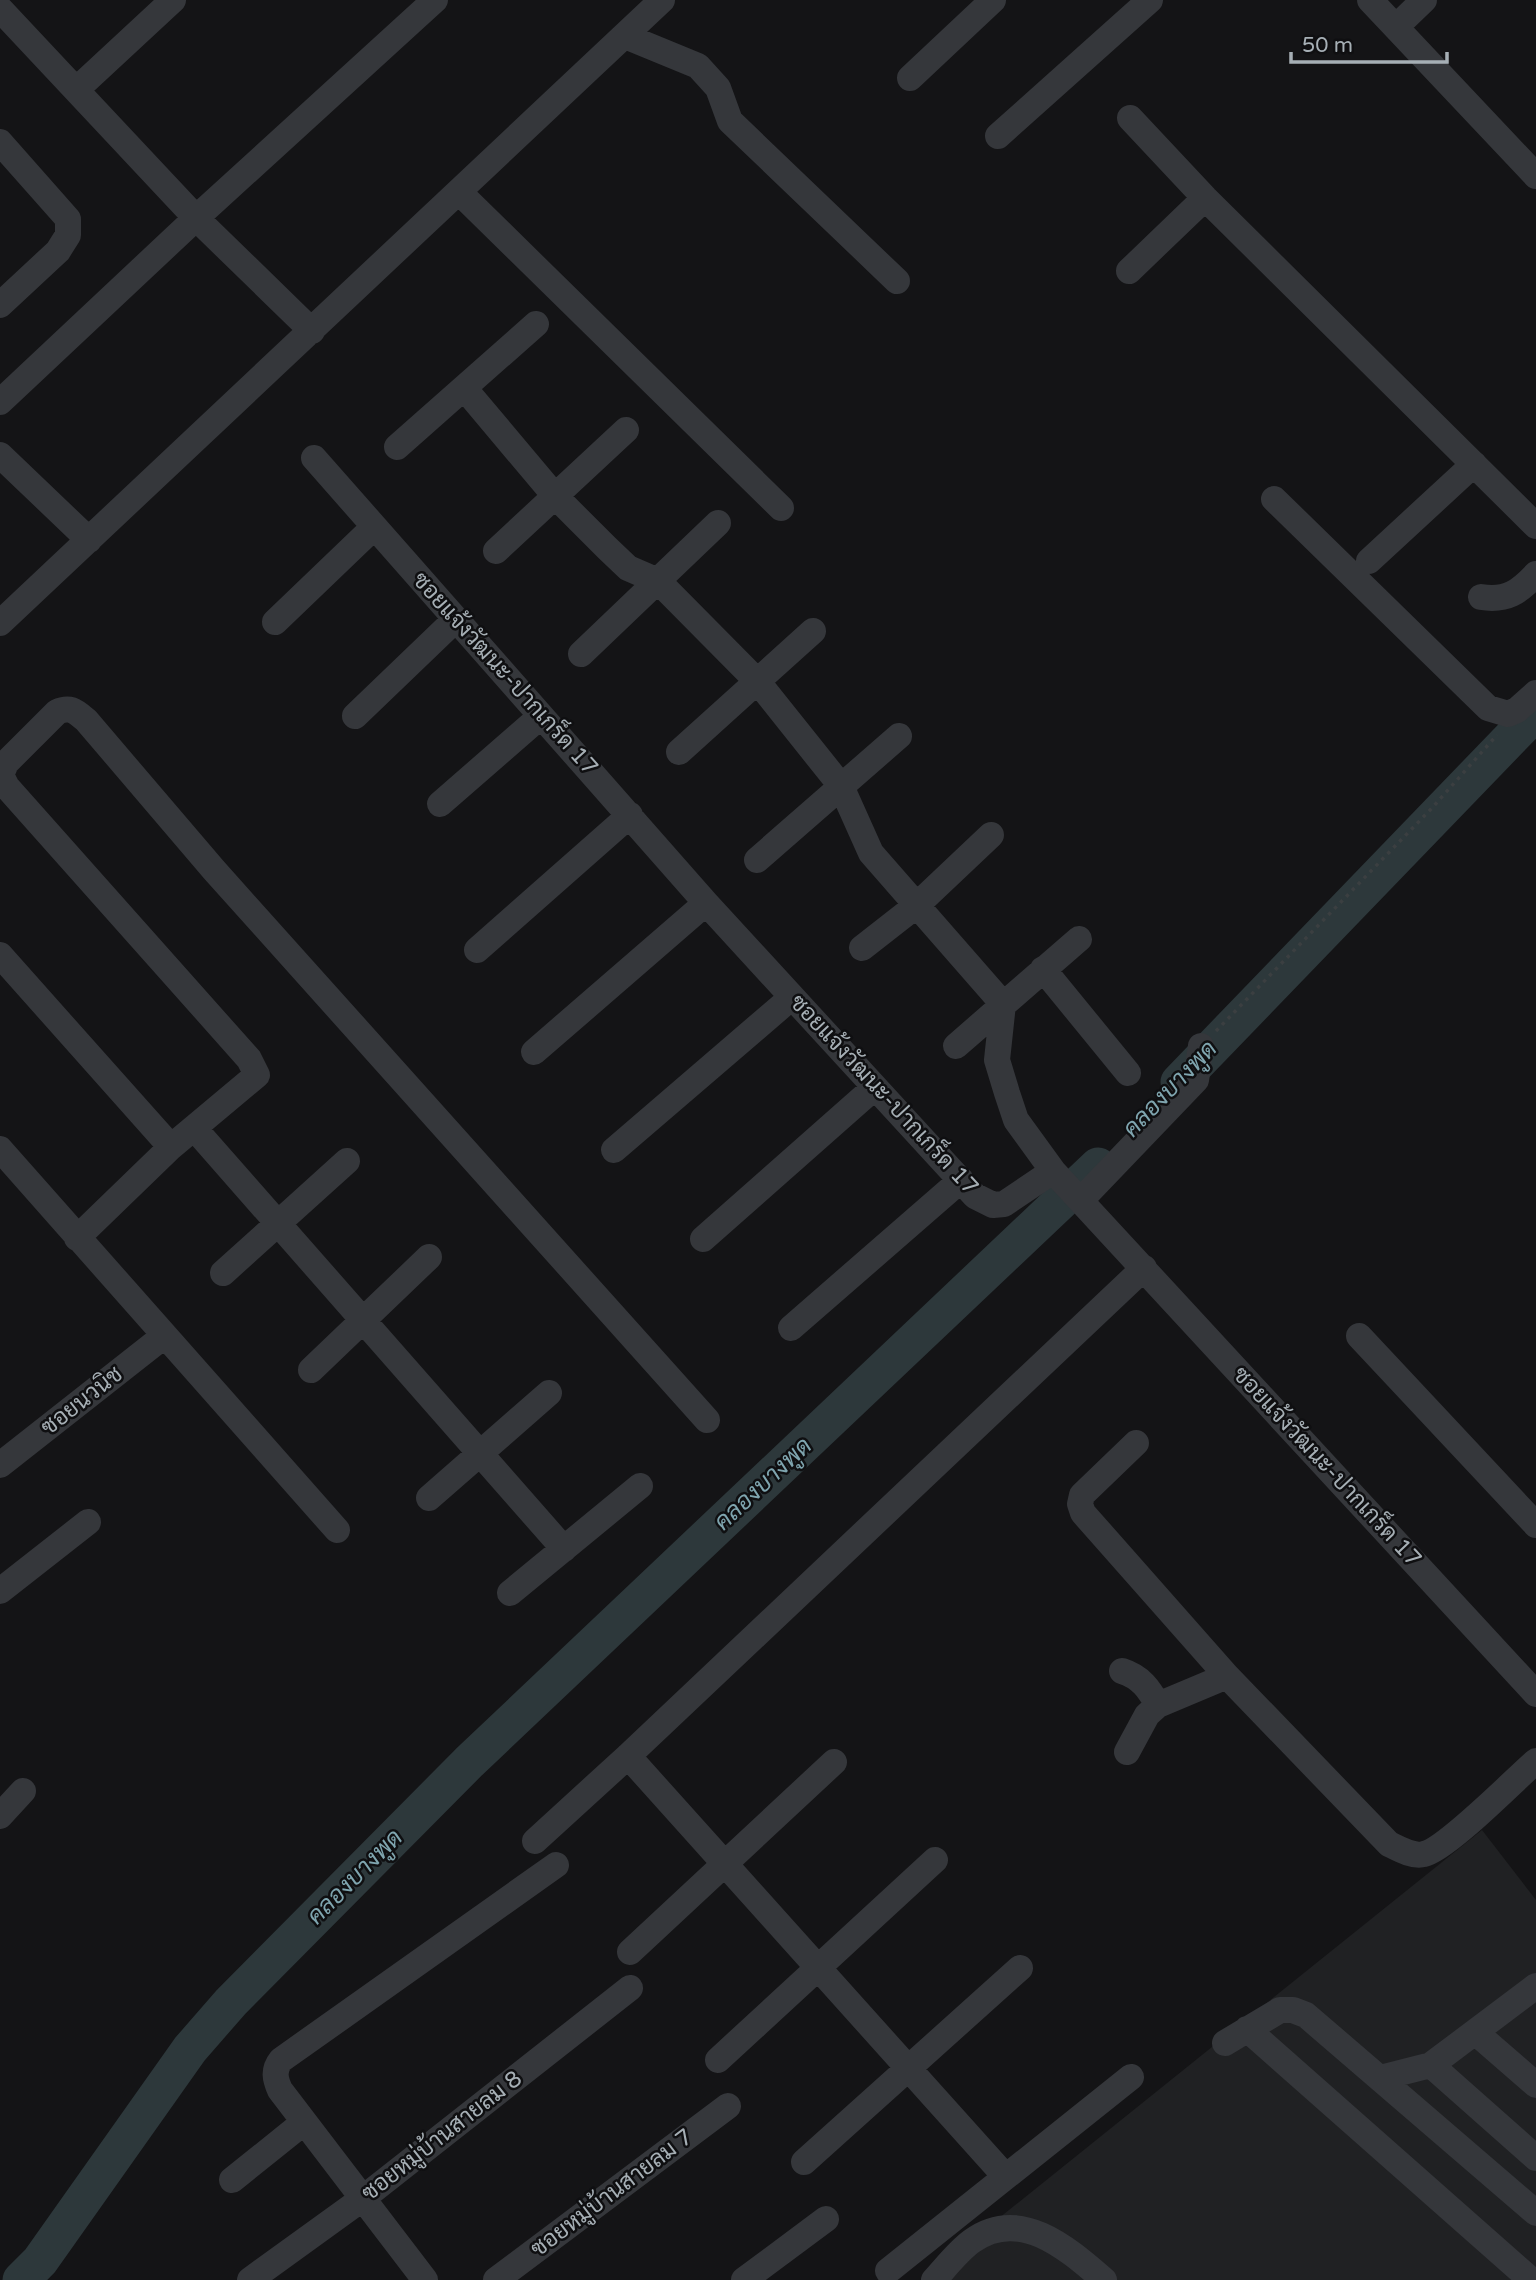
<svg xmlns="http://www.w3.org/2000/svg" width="1536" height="2280" font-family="'Varela Round',Sarabun,sans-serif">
	<rect width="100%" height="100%" fill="#141416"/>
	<!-- built -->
	<path fill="#202123" d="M1482,1830L1536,1900V2280H922Z"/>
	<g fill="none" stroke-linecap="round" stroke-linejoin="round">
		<!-- river -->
		<path stroke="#2d383b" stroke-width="37" d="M1179,1082L1536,712
			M21,2280L40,2261L190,2049L231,2002L469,1762L1098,1166"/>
		<!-- path -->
		<path stroke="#3b3f41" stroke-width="3.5" stroke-dasharray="3.5 5" stroke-linecap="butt" d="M1216,1031L1432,808L1497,735"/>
		<!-- minor -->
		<path stroke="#35373b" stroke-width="26" d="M1370,0L1536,176
			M0,9L196,218L312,331
			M1396,27L1424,0
			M625,36L698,66L718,88L730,121L897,281
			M910,78L993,0
			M76,90L173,0
			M1130,118L1205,198L1536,526
			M998,136L1150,0
			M0,142L68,219V235L58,251L0,305
			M459,192L781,508
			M1129,271L1205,198
			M465,389L555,496L607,548L628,568L658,581L758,682L841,786L871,853L1003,1004L997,1060L1007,1093L1016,1120L1053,1171
			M0,402L196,218L435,0
			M397,447L536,324
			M0,455L89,540
			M314,458L706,903L975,1196L993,1205L1004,1204L1053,1171L1536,1694
			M1274,499L1488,708L1508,714L1517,710L1536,693
			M496,551L626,430
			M1369,561L1474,464
			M1481,597C1507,601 1519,592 1536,574
			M275,622L374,527
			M0,623L662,0
			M581,654L718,523
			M355,716L456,619
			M679,752L813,631
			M440,804L541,716
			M757,860L899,736
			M862,948L917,905L991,835
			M477,950L630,815
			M0,955L171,1147
			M1043,969L1128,1073
			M956,1046L1079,939
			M534,1052L706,903
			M195,1129L564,1549
			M0,1149L337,1530
			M614,1150L792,997
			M1081,1200L1196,1080L1201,1046
			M77,1238L171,1147L257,1075L249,1059L7,787L1,775L6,763L57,712C70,706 75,711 86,720L214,870L707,1420
			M703,1239L875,1087
			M223,1273L347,1161
			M791,1328L961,1180
			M1359,1336L1536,1525
			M311,1370L429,1257
			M1136,1443L1082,1495L1080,1504L1083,1513L1227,1676L1389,1844C1399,1849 1413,1857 1424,1854C1447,1849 1515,1779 1536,1761
			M0,1465L164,1336
			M429,1498L549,1393
			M0,1591L88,1522
			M510,1593L640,1486
			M1122,1671C1141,1677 1149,1689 1158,1705
			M1127,1752L1147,1715L1158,1705L1227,1676
			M628,1756L1005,2176
			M0,1816L23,1791
			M535,1841L628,1756L1144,1268
			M630,1952L834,1762
			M1247,2029L1531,2280
			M1475,2032L1536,2085
			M1225,2043L1280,2010H1293L1306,2015L1536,2213
			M718,2060L935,1860
			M1431,2065L1536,2158
			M1380,2078L1431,2065L1536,1986
			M804,2162L1020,1968
			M232,2180L303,2123
			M888,2271L1131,2077
			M250,2280L362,2199L630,1988
			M425,2280L280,2090C275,2079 273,2070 281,2060L556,1865
			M496,2280L728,2106
			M744,2280L826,2219
			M934,2280C946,2267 958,2251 972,2241C1020,2206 1068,2249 1104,2280"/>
	</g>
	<g text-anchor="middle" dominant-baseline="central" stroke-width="5" stroke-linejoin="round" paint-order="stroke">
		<!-- street labels -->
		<g font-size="23" fill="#a6afb5" stroke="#0f0f11">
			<text transform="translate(505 674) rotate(48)">ซอยแจ้งวัฒนะ-ปากเกร็ด 17</text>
			<text transform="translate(884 1095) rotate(47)">ซอยแจ้งวัฒนะ-ปากเกร็ด 17</text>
			<text transform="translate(82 1401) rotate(-38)">ซอยนวนิช</text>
			<text transform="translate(1327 1467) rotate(47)">ซอยแจ้งวัฒนะ-ปากเกร็ด 17</text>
			<text transform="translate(442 2136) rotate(-38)">ซอยหมู่บ้านสายลม 8</text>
			<text transform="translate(612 2193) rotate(-37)">ซอยหมู่บ้านสายลม 7</text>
		</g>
		<!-- water labels -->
		<g font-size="24" font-style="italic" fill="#7fa5af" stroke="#0f0f11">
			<text transform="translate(1170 1089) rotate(-46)">คลองบางพูด</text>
			<text transform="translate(763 1484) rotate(-43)">คลองบางพูด</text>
			<text transform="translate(355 1877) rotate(-45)">คลองบางพูด</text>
		</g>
	</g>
	<!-- scale -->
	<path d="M1291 52v10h156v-10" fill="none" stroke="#a6afb5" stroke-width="3.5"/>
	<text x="1302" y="52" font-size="21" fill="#a6afb5" stroke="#0f0f11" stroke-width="5" paint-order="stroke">50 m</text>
</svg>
